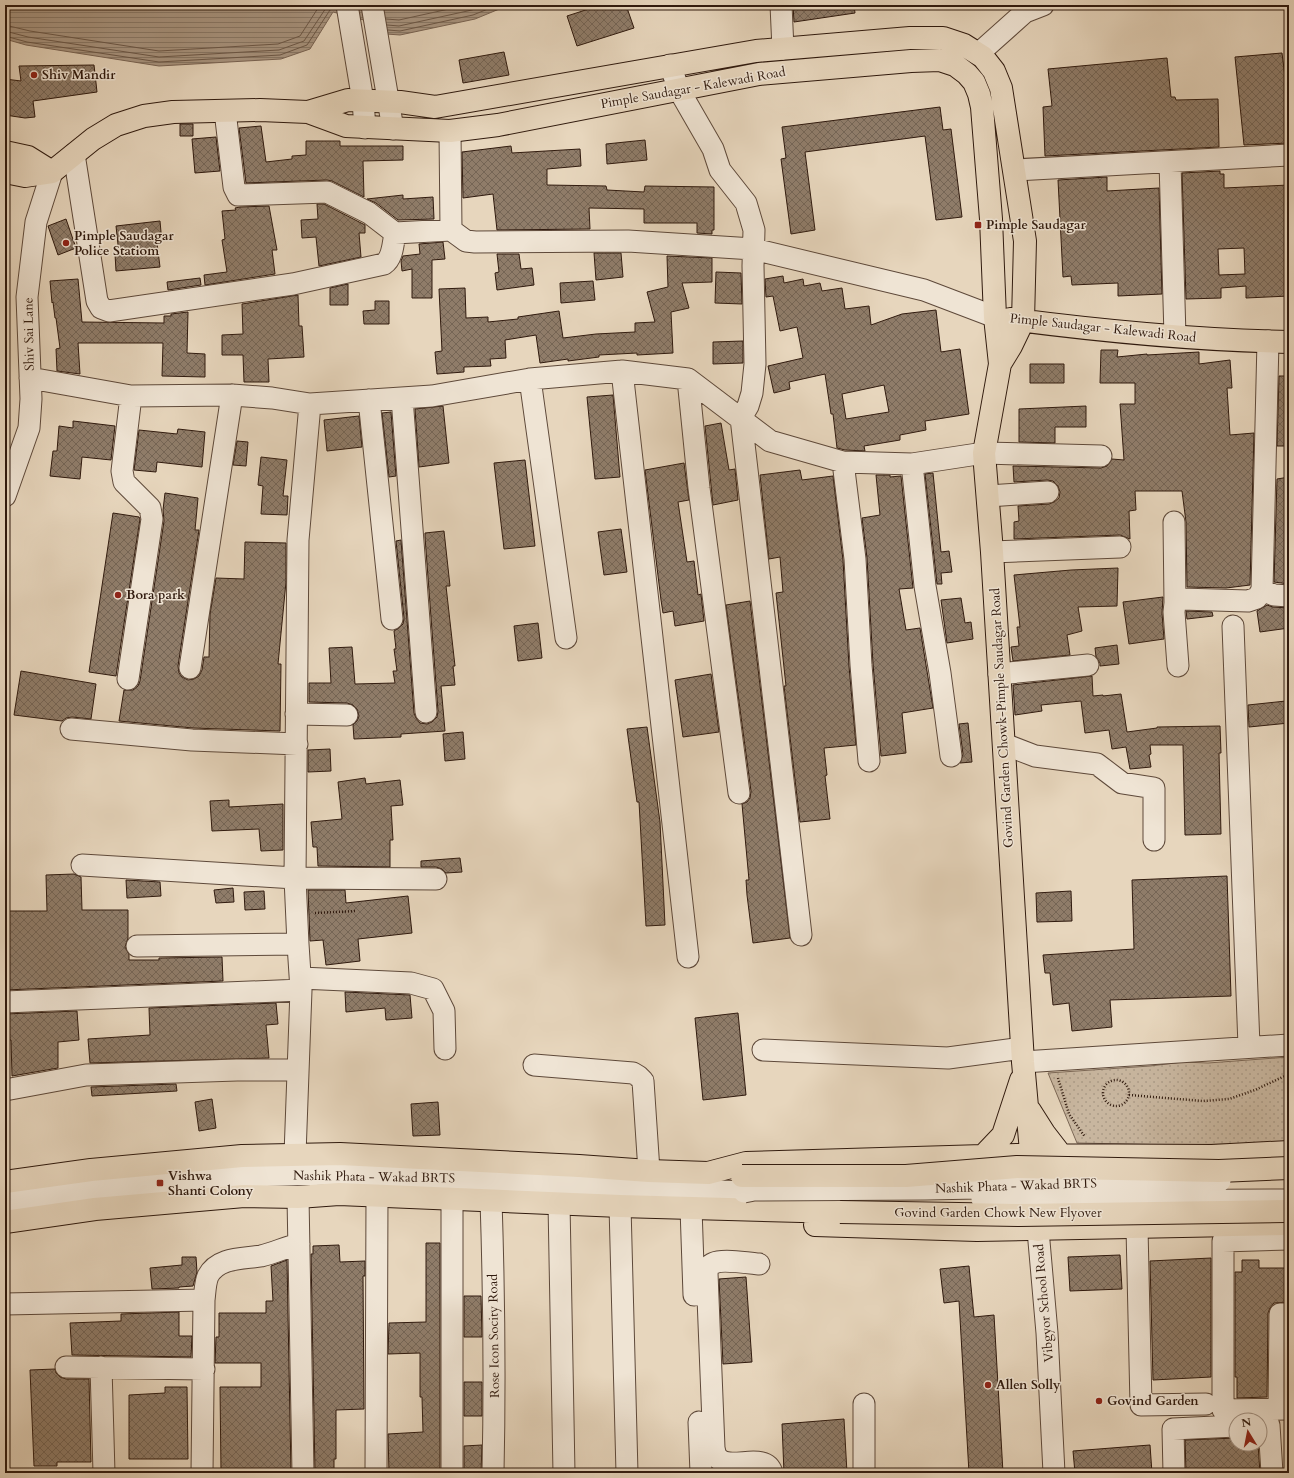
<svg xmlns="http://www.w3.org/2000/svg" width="1294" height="1478" font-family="Cardo,serif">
	<defs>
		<pattern id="green-dots" width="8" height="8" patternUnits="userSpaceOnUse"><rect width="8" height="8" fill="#c8b69f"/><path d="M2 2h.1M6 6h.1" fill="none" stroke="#ac9c88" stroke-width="1.8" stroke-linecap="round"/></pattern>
		<pattern id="water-rules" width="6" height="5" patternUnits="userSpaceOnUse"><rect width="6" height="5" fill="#a99682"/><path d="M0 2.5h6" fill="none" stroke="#8a7a69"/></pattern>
		<pattern id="building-cross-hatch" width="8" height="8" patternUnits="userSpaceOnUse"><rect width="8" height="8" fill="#8f7c69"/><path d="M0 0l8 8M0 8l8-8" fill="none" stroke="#756555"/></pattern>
	</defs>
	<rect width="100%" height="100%" fill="#e7d6bd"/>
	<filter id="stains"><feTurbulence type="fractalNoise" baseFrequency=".005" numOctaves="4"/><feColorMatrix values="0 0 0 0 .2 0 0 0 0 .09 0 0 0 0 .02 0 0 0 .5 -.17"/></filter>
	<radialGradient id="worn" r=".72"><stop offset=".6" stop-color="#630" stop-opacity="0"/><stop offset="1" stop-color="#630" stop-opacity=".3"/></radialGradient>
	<!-- green -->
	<path fill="url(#green-dots)" stroke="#7c6856" d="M1289,1057V1143L1175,1145L1077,1143L1048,1073L1150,1066L1183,1062L1208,1063Z"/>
	<!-- water -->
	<path fill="url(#water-rules)" stroke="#796454" d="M5,5H509L475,19L400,35L373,33L364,20L333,12L310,49L281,59L159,66L26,45L5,39Z"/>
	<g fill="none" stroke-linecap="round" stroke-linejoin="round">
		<!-- shore -->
		<path stroke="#6c5848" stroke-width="1" d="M386,19L399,20L467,5
			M5,25L30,31L159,51L278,44L300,36L320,5
			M387,25L399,26L472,10L485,5
			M388,30L400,31L473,15L498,5
			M5,31L28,37L159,57L279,50L304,41L328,5
			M5,36L27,42L159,62L280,55L307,45L330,10L332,9H336"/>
	</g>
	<!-- building -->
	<path fill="url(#building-cross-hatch)" stroke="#301a0e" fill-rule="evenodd" d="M601,5H626L634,28L577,46L567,16Z
		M793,5H854L855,13L794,22Z
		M504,52L509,75L463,83L459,60Z
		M1282,53L1287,93H1289V143L1244,145L1235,57Z
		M1167,58L1171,97H1175L1176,100L1218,99L1219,147L1045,156L1043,107L1052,106L1048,69Z
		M94,65L97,92L33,101L35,117L25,118L5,115V79L21,81L19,66Z
		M940,107L943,130L951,129L962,217L936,220L925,136L805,152L815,230L791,234L781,159L786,158L782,127Z
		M180,124H193V136H180Z
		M261,126L266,162L292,159V156L306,155V141H340V146H403V160L363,161L364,197L332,181L327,180L246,183L239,128Z
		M216,137L220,171L195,173L192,139Z
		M645,140L647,160L607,164L606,144Z
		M511,146L512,153L580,149L581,166L547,169V185L606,186L607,190L644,192L645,186L714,187V230H712V234L697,233V223H644V209L589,208L590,229L497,230L493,194L463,198L462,152Z
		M1220,171V174H1224V188L1289,185V296L1246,298V286L1221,288V298L1186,299L1182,173ZM1244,248L1245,274L1219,275L1218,249Z
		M1107,177V191L1159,188L1162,294L1118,296V283L1072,285L1071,276L1063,277L1058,180Z
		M403,195V199L433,197L434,219L398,220L376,203L367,199Z
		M317,204H324L365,225V233H359L361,257L319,266L316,237L302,238L301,220L318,219Z
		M269,206L277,250H272L275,274L205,285L204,275L227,272L222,240L225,239L222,211L236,210L235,208L240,207Z
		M66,219L76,248L58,255L48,226Z
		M160,221L162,243H157L160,267L116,271L115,254H119L116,226Z
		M443,242L445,259L432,260V298H412V269L402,271L401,261L403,256L420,254L419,244Z
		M594,253H621L623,277L596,280Z
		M497,254H519L521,269L532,268L534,285L497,290L495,273L499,272Z
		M667,256L712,258V282L682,283L689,308L671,312L673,353L637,355V353L599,355V357L568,361V359L540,363L536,335L505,340L506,358L490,359L491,366L464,367V372L437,374L435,352L442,351L439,289L465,288L466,318L488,317V322L518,319V317L559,311L563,338L596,334L635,332V323L655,322L647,292L668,287Z
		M716,272L741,273L742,304L715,303Z
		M783,276L784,283L803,279L804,286L820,283L822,291L842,288L845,309L869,306L871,325L902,314L936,310L941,352L960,349L969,414L925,421L926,430L900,435V440L864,446L865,451L845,450L837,448L833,414H831L825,374L789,382L790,389L774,393L768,366L803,358L797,327L780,331L773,296L766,297L765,279ZM884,385L889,412L846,419L842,394Z
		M200,278L201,285L168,290L167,282Z
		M78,279L82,322L164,323V316H171V314L188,312L187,353L205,354V377L162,376L163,343H78L80,374L57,371L56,349L60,348L56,318H55L53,302L52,303L50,281Z
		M593,281L595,300L561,303L560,283Z
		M348,284V305H330V288Z
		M298,295L299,326H302L304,357L268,359L269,382H244L243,355H222V335L243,334L242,304Z
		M375,301H389V324H364L363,311L375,310Z
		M743,341V363L713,364V342Z
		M1101,350H1118L1117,357L1147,354V355L1199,352V364L1230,360L1232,388H1227L1230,435L1254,433L1250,585L1226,588L1187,587L1186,522L1182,491H1135L1136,510L1129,511L1130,539L1120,535L1014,539V522L1019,521L1018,506L1049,504L1054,502L1059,498L1060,492L1058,486L1053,481L1047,480L1014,482L1013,466L1101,468L1107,466L1112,459L1124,460L1120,404H1135V383H1100Z
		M1030,364H1064V383H1030Z
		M1279,376H1289V446H1277Z
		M613,395L620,477L595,479L587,397Z
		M443,406L449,463L419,467L415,409Z
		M1086,406V427H1055V443L1019,442V409Z
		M391,412L396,476L389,477L382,413Z
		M359,416L362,447L327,451L324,420Z
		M73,421L115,426L111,460L82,457L80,479L50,476L53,451H57L59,426L73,428Z
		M721,423L729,470L735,469L738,500L713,505L705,426Z
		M178,429L205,432L202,467L157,462L156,472L134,470L139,430L177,434Z
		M237,441L248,442L246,466L233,465Z
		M261,457L287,460L283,496H288L287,515L261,514L263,486L258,485Z
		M525,460L535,546L504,549L494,463Z
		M684,463L689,500L678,502L687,562L694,561L698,595L701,594L704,621L675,626L673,611L663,613L661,600L645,470Z
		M800,470L802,480L833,476L843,560L849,666L856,745L824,748L827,775L825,776L830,819L800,822L784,686H786L776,593L783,592L780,557L769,559L760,475Z
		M933,473L941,552L949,551L952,572L941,573L942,584H937L925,474Z
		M876,475H890V477L901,476L913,588L899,589L906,630L920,628L933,708L902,713L906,753L881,756L873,664L867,558L862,518L880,515Z
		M1289,477V584L1274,582L1277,479Z
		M165,493L198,498L195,530H199L178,666L179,673L182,677L188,680L194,679L199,676L202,670L204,657H209L210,614L216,578L244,579L245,542L286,543V582L278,664H281L280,731L193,728L119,721L124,690H133L138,686L140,681L164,521L163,510Z
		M113,513L139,517L140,519L116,676L89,672Z
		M621,529L627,572L604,575L598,532Z
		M444,531L450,586H446L455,666H453L455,685L441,686L445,731L401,734V737L354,739L353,725L357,721L359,716L357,709L353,705L347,703L309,702V683H331L329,648L352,647L355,684L395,683L393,671H397L394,649H396L394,631L399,628L403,624L404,618L396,541L401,540L414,713L416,718L420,723L427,724L432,722L437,717L438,711L425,537V533Z
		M1118,568L1117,606L1078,607L1082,631L1067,635L1070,655L1013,661L1011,647L1019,646L1017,627H1020L1014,575L1071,570Z
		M1163,597L1162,613L1164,639L1129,644L1123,602Z
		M961,598L965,623L971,622L973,639L947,643L941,600Z
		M750,601L790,938L753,943L747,895L746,880H749L742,804L747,802L750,798L751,791L726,605Z
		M1267,605L1273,607L1289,608V628L1260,632L1257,611Z
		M1186,611L1212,612L1213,616L1187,619Z
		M538,623L542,658L518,661L514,626Z
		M1117,645L1119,664L1100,666V663L1096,657L1095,648Z
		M21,671L96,684L91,719L72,717L66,718L62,721L14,715Z
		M711,674L719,732L683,737L675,680Z
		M1092,676L1093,696L1103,695V696L1121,694L1127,732L1157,728V727L1220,726L1221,753H1219L1221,834L1185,835L1183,745H1150L1151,754L1149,755L1151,767L1130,769L1126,747L1112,749L1109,730L1085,733L1081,701L1041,705L1042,711L1015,715L1013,685Z
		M1286,701L1289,723L1249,727L1248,705Z
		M968,723L972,762L960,763L963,754L959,724Z
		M647,727L660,822L665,925L646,926L639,802H637L627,729Z
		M463,732L465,759L445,761L443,734Z
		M330,749L331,771L308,772V750Z
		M365,778L366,784L400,780L403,805L391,806L393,840H390V867L318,866L317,847H313L311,822L342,819L338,782Z
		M229,800V807L283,804V850L261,851L259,829L212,831L210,801Z
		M460,858L462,872L446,873L442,869L436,867H421V861Z
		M74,874L81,877L82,910H128V938L125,947L129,954V960H159V958L222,957L223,981L5,990V956H7L6,911H47L46,875Z
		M1227,876L1231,996L1110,1000L1112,1027L1072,1031L1069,1003L1053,1005L1050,973H1045L1043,955L1134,949L1132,880Z
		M126,880L160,882L161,896L127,898Z
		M233,888L234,902L216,903L214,890Z
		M308,890H345L346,903L408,896L412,933L358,939L360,961L326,965L323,940L310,941Z
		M264,891L265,909L245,910L244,892Z
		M1071,891L1072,921L1037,922L1036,893Z
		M345,992L410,995L412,1018L386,1020L385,1008L346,1012Z
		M276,1003L278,1024L266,1025L269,1058L90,1063L88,1039L150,1035L149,1008Z
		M77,1011L79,1040L58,1042V1068L12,1076L11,1040H5V1014Z
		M738,1013L746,1095L703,1100L695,1018Z
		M176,1084L177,1091L92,1096L91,1087Z
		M212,1099L216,1128L199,1131L195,1102Z
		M438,1102L440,1135L413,1136L411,1104Z
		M426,1243H440V1473H389L388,1434L423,1432L422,1397H420V1353L388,1354L389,1323L426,1322Z
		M339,1245L340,1262L365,1261V1276H363L364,1409L336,1410V1459H334V1473H315L311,1254H313V1246Z
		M1120,1255L1122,1289L1070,1291L1068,1257Z
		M182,1257H196L197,1272L193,1286L179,1287V1288L152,1289L150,1268L182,1265Z
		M1211,1258V1377L1153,1380L1150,1261Z
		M287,1260L291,1473L221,1472L220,1387H261V1363H215L216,1337H219V1313H266V1301H273L271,1266Z
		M1242,1260H1259V1268H1289V1302L1274,1303L1270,1308L1268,1313L1267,1397L1237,1398V1377H1235V1272H1242Z
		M969,1266L974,1317L994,1315L1003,1473H969L959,1301L944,1303L940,1269Z
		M746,1277L752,1362L723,1364L719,1279Z
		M464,1296H481L482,1337H464Z
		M179,1312V1336H192L191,1357L72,1355L70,1323L121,1321V1314Z
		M55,1369L56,1373L60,1377L66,1379H89L91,1462H57V1466H34L30,1370Z
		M464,1382H482V1416H464Z
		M165,1387H187L188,1459H129V1395L165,1393Z
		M844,1419L847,1473H784L782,1424Z
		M1236,1438V1444H1258L1260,1473H1186L1185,1440Z
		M482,1445L481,1473H464V1446Z
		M1150,1445L1152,1473H1075L1073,1451Z"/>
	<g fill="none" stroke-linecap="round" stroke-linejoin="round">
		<!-- minor casing -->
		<g stroke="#5e493a" stroke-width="23">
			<path id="minor" d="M347,5L363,101L365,128
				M372,5L393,129
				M781,5L783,49
				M978,54L1025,12L1043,5
				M670,65L679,90L713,149L720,170L746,203L754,230L753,266L755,364L752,393L748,406L741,418L801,935
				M225,111L234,187L238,195L327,192L369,213L395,233
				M450,131L451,230
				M74,154L97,301L101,308L109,311L293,284L384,264C393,258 393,243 395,233L451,230L466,241L475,242L628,241L753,249L924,290L995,317
				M1170,162L1175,336
				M1014,170L1289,155
				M622,371L688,957
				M30,378L131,396L232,395L272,398L310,404L432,396L530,379L622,371L688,379L770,441L843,462L912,464L984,453L1101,456
				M530,379L566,638
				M688,379L699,488L739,793
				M402,398L426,712
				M369,400L392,619
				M843,462L855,559L861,665L869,761
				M912,464L925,586L940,673L951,756
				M5,496L29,428L31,399L27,297L36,222L52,172
				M988,496L1048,492
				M1174,522L1175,603
				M992,552L1120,547
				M1262,590L1274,595L1289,596
				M1233,626L1249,1046
				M1178,666L1174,612L1175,603L1181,599L1248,601L1257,598L1262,590L1268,341
				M190,668L232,395
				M999,674L1088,665
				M128,679L152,519L150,508L124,482L122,471L131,396
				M296,714L347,715
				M71,729L192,740L297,744
				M1004,744L1035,756L1097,764L1122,783L1154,788V840
				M82,865L295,878L436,879
				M137,946L298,944
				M301,978L411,983L433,989L444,1011L445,1049
				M5,1002L301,990
				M763,1050L948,1058L1022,1048
				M1023,1062L1289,1045
				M534,1065L633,1073L638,1076L643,1081L649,1171
				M5,1090L86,1075L237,1070H298
				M295,1155L301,990L298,944L295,878L298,540L310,404
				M298,1197L303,1473
				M491,1200C494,1291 495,1382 493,1473
				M5,1202L93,1189L243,1176L340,1174L744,1192
				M559,1203L564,1473
				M620,1206L627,1473
				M691,1208L694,1295
				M1137,1228L1141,1405L1206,1404
				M1038,1230L1047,1333L1054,1473
				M1289,1239L1223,1241V1410L1289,1409
				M759,1264C749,1263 722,1259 714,1263C709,1265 708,1268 707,1273L714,1448C715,1452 715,1456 719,1459C731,1471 766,1451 772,1473
				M5,1304L204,1300
				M66,1367L204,1369
				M101,1367L104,1473
				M864,1404V1473
				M1279,1409L1280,1314H1289
				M699,1422L701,1473
				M1260,1425H1269L1272,1473
				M202,1473L204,1300C205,1293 205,1283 208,1276C218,1257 243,1259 261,1256C274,1253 286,1247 299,1244
				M376,1473L377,1195
				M452,1473V1198
				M1174,1473L1173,1429L1236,1426"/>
		</g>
		<!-- major casing -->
		<g stroke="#301a0e" stroke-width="24">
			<path id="major" d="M308,112L348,100L400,102L435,107L756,51L910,38H943L964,45L983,57L994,71L1001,88L1025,241L1023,321L1011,346L1000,364
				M5,152L28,157L52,172
				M5,172L25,176L52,172L93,139L116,125L144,116L173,112L260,110L308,112L346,126L450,131L498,125L759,74L911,61L940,60L955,65L967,74L974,82L979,94L982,107L991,219L995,317L1000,364L984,453L992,552L1023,1062L1038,1230
				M1010,319C1102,331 1196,340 1289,342
				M1030,1111L1044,1133L1061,1155
				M983,1156L1003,1135L1021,1080
				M5,1182L91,1170L242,1156L340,1154L579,1166L649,1171L708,1173L746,1163L1017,1155L1212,1156L1289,1152
				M5,1222L95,1209L244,1196L298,1197L339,1194L620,1206L840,1212
				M815,1225L977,1230L1289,1224"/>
		</g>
		<!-- path -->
		<path stroke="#301a0e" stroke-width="2.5" stroke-dasharray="1 2" stroke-linecap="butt" d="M315,913L356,911
			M1058,1078L1069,1114L1085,1137
			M1103 1093a13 13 0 1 1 26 0a13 13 0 1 1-26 0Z
			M1129,1095L1203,1101L1229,1099L1255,1090L1289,1074"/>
		<!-- minor -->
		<use href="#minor" stroke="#efe4d4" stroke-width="21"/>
		<!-- major -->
		<use href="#major" stroke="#e7d6bd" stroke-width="22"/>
		<!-- minor-bridge casing -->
		<g stroke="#5e493a" stroke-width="23" stroke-linecap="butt">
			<path id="minor-bridge" d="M744,1192L754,1190L925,1189L979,1188L1018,1184L1220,1181
				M982,1199L1073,1201L1289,1200"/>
		</g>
		<!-- major-bridge casing -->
		<g stroke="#301a0e" stroke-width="24" stroke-linecap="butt">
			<path id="major-bridge" d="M742,1176H906L1017,1167L1219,1171L1289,1168
				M840,1212L1019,1215L1285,1211"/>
		</g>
		<!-- minor-bridge -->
		<use href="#minor-bridge" stroke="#efe4d4" stroke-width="21"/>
		<!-- major-bridge -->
		<use href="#major-bridge" stroke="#e7d6bd" stroke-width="22"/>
	</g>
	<!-- markers -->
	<g fill="#8f2418" stroke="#efe4d4" stroke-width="1.5">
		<circle cx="34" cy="75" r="4"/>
		<rect x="974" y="221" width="8" height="8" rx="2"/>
		<circle cx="66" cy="243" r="4"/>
		<circle cx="118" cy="595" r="4"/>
		<rect x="156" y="1179" width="8" height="8" rx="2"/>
		<circle cx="988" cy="1385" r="4"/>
		<circle cx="1099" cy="1401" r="4"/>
	</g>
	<g text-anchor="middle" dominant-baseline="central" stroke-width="3" stroke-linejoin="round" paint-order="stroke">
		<!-- poi labels -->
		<g font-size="13" font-weight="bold" fill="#301a0e" stroke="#efe4d4" text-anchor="start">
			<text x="42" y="75">Shiv Mandir</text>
			<text x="986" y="225">Pimple Saudagar</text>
			<text x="74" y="236">Pimple Saudagar<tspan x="74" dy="15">Police Statiom</tspan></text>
			<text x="126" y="595">Bora park</text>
			<text x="168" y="1176">Vishwa<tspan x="168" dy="15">Shanti Colony</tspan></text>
			<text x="996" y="1385">Allen Solly</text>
			<text x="1107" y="1401">Govind Garden</text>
		</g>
		<!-- street labels -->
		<g font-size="13" fill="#301a0e" stroke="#efe4d4">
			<text transform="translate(693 88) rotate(-10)">Pimple Saudagar - Kalewadi Road</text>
			<text transform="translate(1103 328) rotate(6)">Pimple Saudagar - Kalewadi Road</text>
			<text transform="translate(29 334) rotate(-91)">Shiv Sai Lane</text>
			<text transform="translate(1002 718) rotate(-93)">Govind Garden Chowk-Pimple Saudagar Road</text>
			<text transform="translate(374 1177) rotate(1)">Nashik Phata - Wakad BRTS</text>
			<text transform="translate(1016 1186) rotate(-2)">Nashik Phata - Wakad BRTS</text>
			<text x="998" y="1213">Govind Garden Chowk New Flyover</text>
			<text transform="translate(1044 1303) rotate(-95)">Vibgyor School Road</text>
			<text transform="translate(494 1336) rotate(-91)">Rose Icon Socity Road</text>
		</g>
	</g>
	<!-- margin -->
	<rect width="1294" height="1478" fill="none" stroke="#e7d6bd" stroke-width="20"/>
	<rect x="6" y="6" width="1282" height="1466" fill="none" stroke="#301a0e" stroke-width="2"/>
	<rect x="10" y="10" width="1274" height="1458" fill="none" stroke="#301a0e"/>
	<!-- north arrow -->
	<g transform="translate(1248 1432) rotate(350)"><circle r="19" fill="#efe4d4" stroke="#a39385"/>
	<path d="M0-3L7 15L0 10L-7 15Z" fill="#8f2418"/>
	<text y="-6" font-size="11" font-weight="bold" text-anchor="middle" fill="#301a0e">N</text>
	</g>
	<rect width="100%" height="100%" filter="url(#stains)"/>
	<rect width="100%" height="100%" fill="url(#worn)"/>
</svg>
